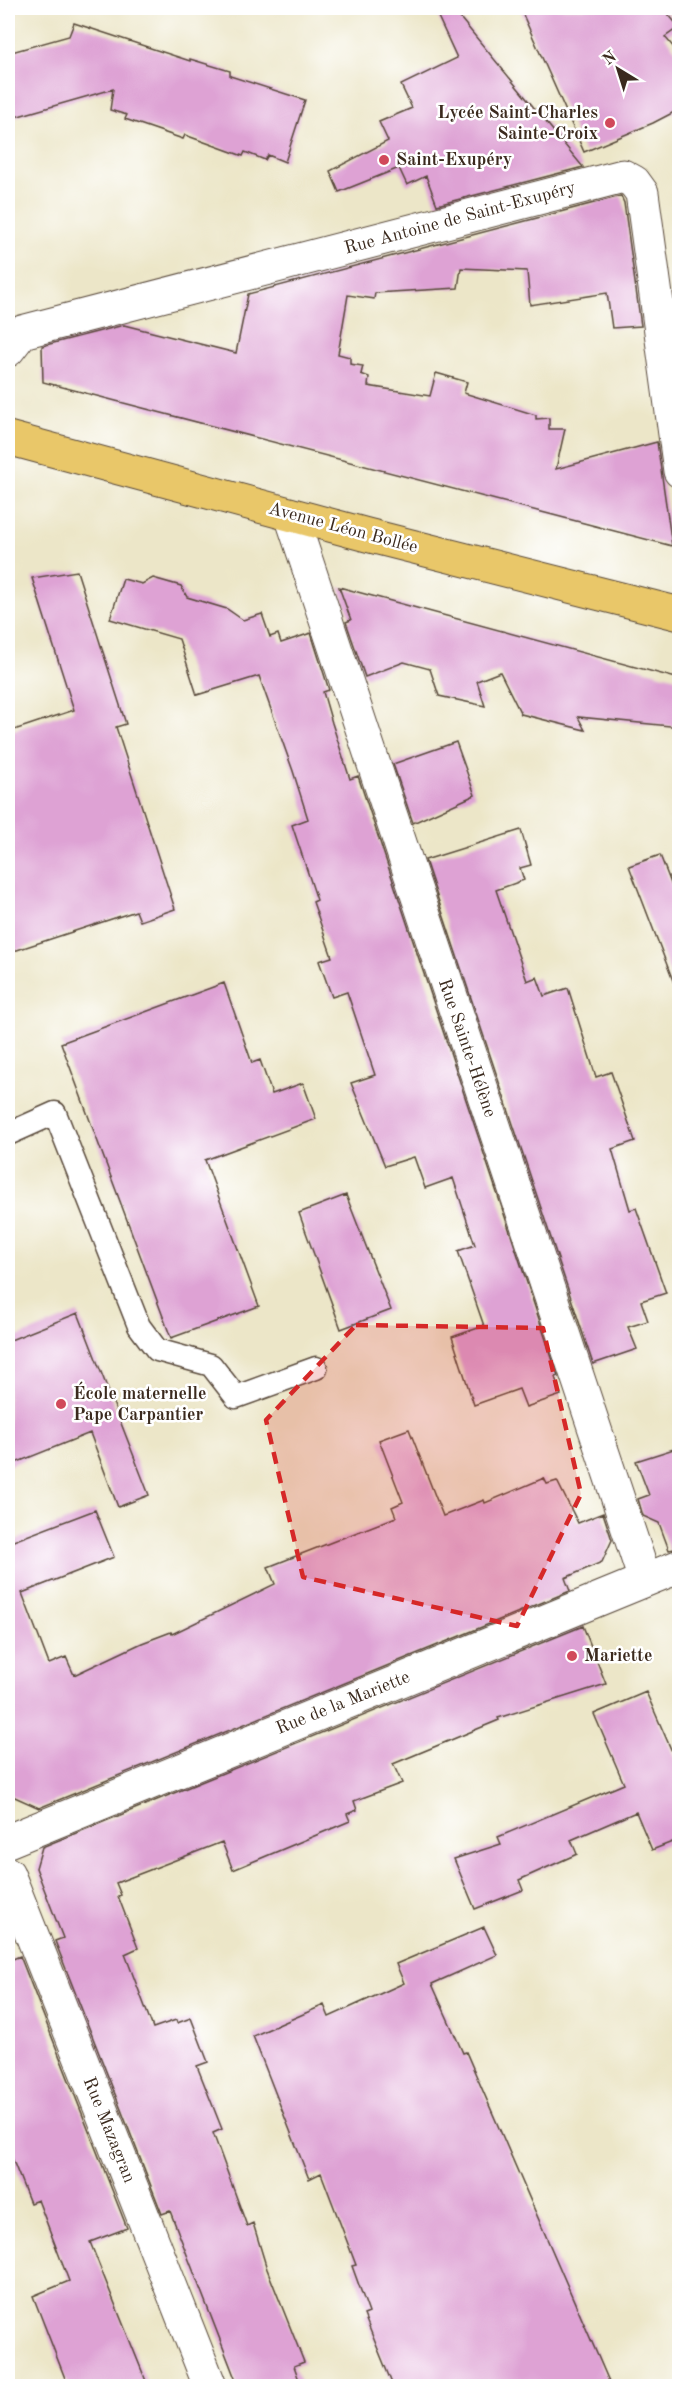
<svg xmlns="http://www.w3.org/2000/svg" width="687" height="2394" font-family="'Old Standard TT',serif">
	<rect width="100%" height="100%" fill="#fff"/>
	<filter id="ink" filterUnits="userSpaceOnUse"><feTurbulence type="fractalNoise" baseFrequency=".0167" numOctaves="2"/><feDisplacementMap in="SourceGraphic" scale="12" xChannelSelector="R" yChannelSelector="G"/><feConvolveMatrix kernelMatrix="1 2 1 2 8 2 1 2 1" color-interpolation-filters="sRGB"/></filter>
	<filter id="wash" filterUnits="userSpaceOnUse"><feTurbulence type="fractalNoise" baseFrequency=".008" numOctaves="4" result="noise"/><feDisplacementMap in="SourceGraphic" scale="24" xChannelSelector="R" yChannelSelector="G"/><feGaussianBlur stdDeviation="1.35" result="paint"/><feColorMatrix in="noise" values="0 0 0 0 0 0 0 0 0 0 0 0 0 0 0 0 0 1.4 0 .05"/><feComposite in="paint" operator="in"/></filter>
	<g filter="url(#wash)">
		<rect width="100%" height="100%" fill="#ece6c8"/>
		<g id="blocks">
			<!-- building -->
			<path fill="#dea2d4" d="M434,8H452L583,167L437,205L426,176L407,185L399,168L339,192L330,171L388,141L379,122L412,108L401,85L457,58Z
				M520,8H663L679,27L665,37L680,55V109L653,123L584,152Z
				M74,23L190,61V59L230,71V76L305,100L285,162L268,155L265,160L245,152L243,156L185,135L183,139L125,119L127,115L110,110L113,89L8,119V53L69,36Z
				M621,196L624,203L641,326L612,328L607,293L530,305L527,271L461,268L458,288L375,293L374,299L348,295L338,354L350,357V364L363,366L361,374L369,377L368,386L430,396L436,373L467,382L464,393L536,415V419L549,418V429H565L556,469L657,442L672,546L43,382L42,346L124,325L236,353L248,294Z
				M77,571L126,724L116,727L175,909L140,921L136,911L8,953V732L74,710L32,578Z
				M153,578L181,586L187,597L227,609L243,620L262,614L270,637L278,634L281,643L311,633L329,690L323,692L332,723L350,779L358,776L558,1376L555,1377L561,1395L526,1407L519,1389L474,1405L452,1337L484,1326L458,1251L475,1245L453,1178L425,1188L414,1157L385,1166L351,1083L375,1075L347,992L332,997L319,961L332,957L313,902L317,900L292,825L308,819L293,771L259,676L197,695L179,639L110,619L123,579L142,584Z
				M339,587L680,679V727L578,717L585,730L521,714L500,672L477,681L485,706L439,696L430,669L404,662L365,677L346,622L351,620Z
				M456,742L475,795L413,823L393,764Z
				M521,830L531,865L520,868L524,880L496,890L527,981L537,977L544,996L568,988L596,1077L611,1072L635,1141L612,1149L630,1210L636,1208L666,1293L641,1301L648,1321L628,1327L637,1349L593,1364L425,860Z
				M660,855L680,907V990L677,991L629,866Z
				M224,983L252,1063L260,1060L272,1094L303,1083L316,1119L205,1160L259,1306L171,1338L61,1043Z
				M346,1195L391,1310L341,1329L299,1213Z
				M78,1313L149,1495L118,1507L90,1433L8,1466V1341Z
				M409,1429L443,1516L484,1500L485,1503L544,1478L547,1484L557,1481L578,1523L603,1513L612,1540L602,1562L565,1578L570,1591L39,1808L8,1794V1543L95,1510L114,1557L22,1593L49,1664L66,1657L74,1675L142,1643L171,1632L172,1634L275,1584L268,1567L396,1517L392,1507L403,1502L379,1440Z
				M680,1447V1548L669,1550L659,1523L643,1516L638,1499L649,1495L636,1461Z
				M583,1626L606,1684L498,1718L499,1720L393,1764L402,1783L354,1801L357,1810L347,1814L350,1821L233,1870L222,1842L116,1883L121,1895L118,1896L138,1948L125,1954L153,2028L176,2020L177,2023L191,2018L208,2062L197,2066L222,2129L213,2133L247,2226L253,2223L267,2269L304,2362L294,2366L301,2386H238L170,2211L162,2214L55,1941L63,1938L36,1868L42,1847Z
				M646,1692L680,1770V1839L652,1850L636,1812L571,1840L577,1854L519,1880L523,1890L475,1909L454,1859L501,1844L498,1837L624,1784L594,1714Z
				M484,1927L497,1955L432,1984L463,2053L466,2052L611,2386H393L364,2315L369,2313L352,2266L356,2265L321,2173L309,2179L253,2036L324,2005L329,2017L404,1983L396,1964Z
				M20,1956L127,2228L90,2242L148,2386H68L33,2296L69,2281L38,2200L30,2203L8,2148V1961Z"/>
		</g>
	</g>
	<g filter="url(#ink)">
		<use href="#blocks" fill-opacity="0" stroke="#564638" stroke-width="1.5"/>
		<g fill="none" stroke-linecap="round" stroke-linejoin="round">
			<!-- service casing -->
			<g stroke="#564638" stroke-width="25">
				<path id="service" d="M8,1134L55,1113L139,1326L157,1350L211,1365L236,1397L316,1368"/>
			</g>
			<!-- minor casing -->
			<g stroke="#564638" stroke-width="35">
				<path id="minor" d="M8,350L22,332L623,176L634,182L642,193L680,471
					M291,515L645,1580
					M8,1841L680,1566
					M8,1874L210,2386"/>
			</g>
			<!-- primary casing -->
			<g stroke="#564638" stroke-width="35">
				<path id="primary" d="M8,438L367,535L680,614"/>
			</g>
			<!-- service -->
			<use href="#service" stroke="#fff" stroke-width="22"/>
			<!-- minor -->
			<use href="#minor" stroke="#fff" stroke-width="33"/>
			<!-- primary -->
			<use href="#primary" stroke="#e9c769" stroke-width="33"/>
		</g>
	</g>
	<!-- marked area -->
	<path fill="#d62828" fill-opacity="0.2" stroke="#d62828" stroke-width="4.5" stroke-dasharray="12 8" stroke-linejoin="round" d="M356,1325L543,1328L581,1494L517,1626L303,1577L266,1420Z"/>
	<!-- markers -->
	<g fill="#d1495b" stroke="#fff" stroke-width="2">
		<circle cx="610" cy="123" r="6"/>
		<circle cx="384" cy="160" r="6"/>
		<circle cx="61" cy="1404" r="6"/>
		<circle cx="572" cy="1656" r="6"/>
	</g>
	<g text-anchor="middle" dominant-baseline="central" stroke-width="5" stroke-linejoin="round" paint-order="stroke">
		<!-- poi labels -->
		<g font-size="18" font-weight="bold" fill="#3b2a1e" stroke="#fff" text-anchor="start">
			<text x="598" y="113" text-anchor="end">Lycée Saint-Charles<tspan x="598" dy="21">Sainte-Croix</tspan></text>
			<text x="396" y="160">Saint-Exupéry</text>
			<text x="73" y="1394">École maternelle<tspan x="73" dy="21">Pape Carpantier</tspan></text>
			<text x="584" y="1656">Mariette</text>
		</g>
		<!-- street labels -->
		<g font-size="18" fill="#3b2a1e" stroke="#fff">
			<text transform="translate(460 218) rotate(-15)">Rue Antoine de Saint-Exupéry</text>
			<text transform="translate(343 528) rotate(15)">Avenue Léon Bollée</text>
			<text transform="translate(467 1048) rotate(71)">Rue Sainte-Hélène</text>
			<text transform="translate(343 1703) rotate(-22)">Rue de la Mariette</text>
			<text transform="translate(109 2130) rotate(68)">Rue Mazagran</text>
		</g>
	</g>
	<!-- margin -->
	<rect width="687" height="2394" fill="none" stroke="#fff" stroke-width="30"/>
	<!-- north arrow -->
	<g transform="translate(618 69) rotate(322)" stroke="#ffffff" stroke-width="4.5" paint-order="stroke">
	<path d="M0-4.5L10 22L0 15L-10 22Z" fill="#3b2a1e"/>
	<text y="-9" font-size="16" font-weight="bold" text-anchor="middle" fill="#3b2a1e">N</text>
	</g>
</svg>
